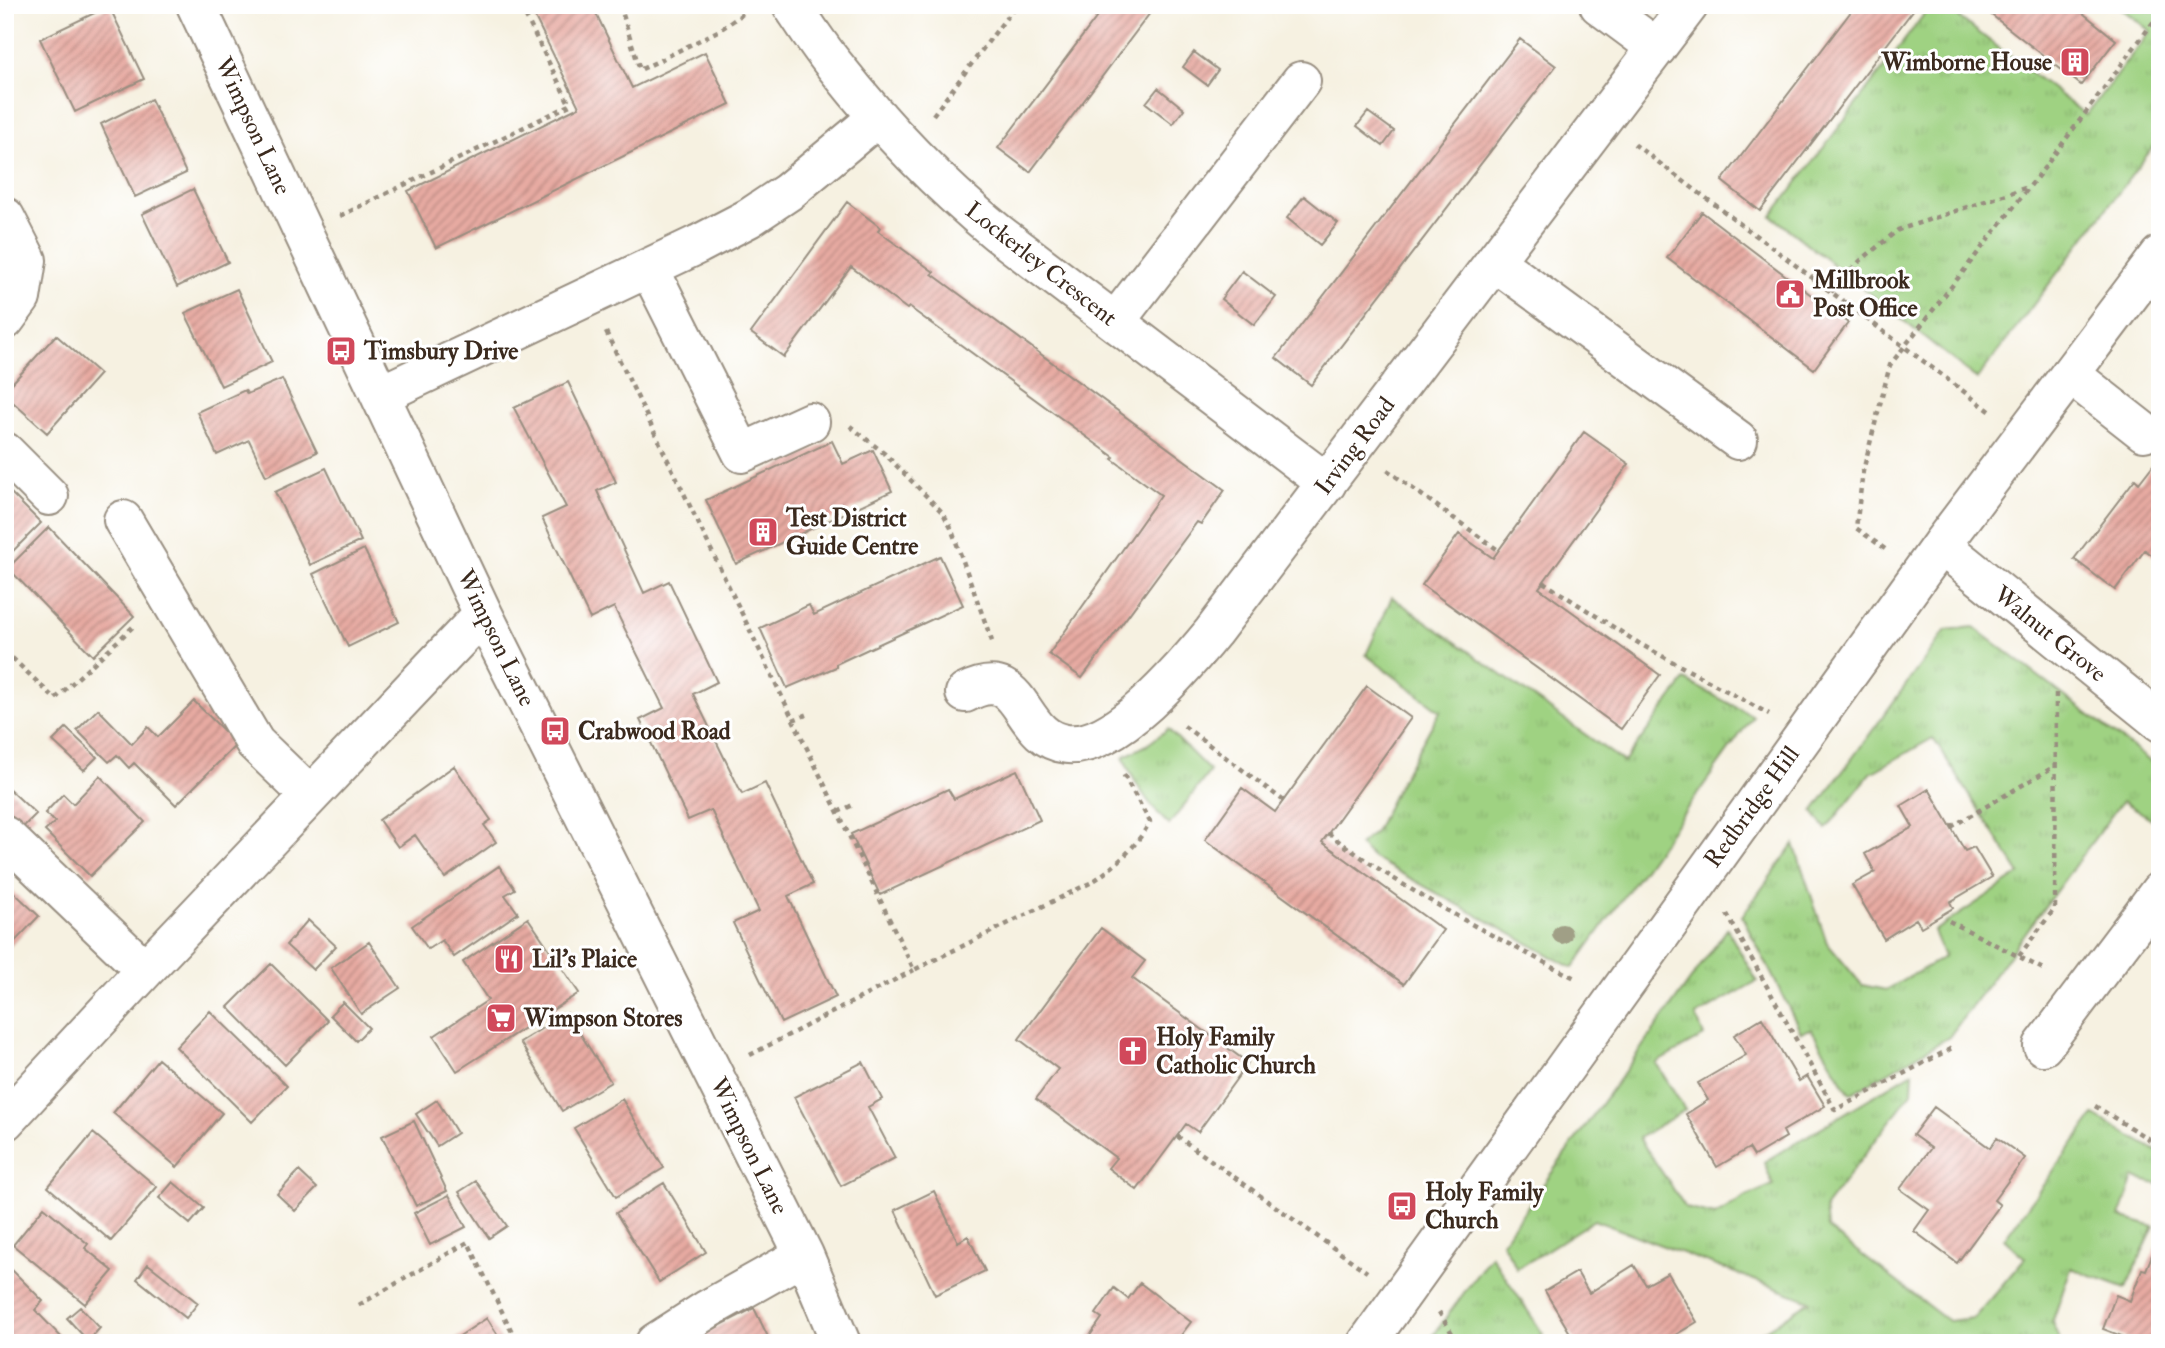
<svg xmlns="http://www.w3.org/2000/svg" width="2165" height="1348" font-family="'IM FELL Double Pica',serif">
	<defs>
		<pattern id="grass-tufts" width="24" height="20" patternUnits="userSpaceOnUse" patternTransform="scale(1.75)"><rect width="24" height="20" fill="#9fd282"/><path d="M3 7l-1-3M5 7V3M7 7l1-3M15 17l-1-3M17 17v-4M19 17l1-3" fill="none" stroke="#8ab470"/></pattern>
		<pattern id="building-hatch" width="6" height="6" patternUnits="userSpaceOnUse" patternTransform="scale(1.75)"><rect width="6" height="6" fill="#e7aaa2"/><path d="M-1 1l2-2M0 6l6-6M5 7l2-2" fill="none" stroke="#bc8b83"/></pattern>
	</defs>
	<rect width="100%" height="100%" fill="#fff"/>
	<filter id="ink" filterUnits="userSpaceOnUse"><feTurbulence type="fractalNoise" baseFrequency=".0143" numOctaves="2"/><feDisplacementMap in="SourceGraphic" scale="14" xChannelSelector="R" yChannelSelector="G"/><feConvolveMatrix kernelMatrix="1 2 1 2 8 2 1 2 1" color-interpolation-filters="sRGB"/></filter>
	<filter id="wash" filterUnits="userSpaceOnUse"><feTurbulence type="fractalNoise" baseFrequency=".00686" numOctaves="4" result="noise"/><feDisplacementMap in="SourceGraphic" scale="28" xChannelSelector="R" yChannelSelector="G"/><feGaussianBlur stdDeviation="1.57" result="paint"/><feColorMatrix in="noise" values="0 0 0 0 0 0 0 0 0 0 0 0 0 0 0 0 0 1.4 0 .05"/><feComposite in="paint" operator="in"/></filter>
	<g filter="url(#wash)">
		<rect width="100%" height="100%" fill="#f6f1e1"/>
		<!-- grass -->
		<path fill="url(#grass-tufts)" stroke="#6d7e50" stroke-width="2" d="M1931,5H1943L2086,115L2150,31L2117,5H2160V138L1977,379L1772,216Z
			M1392,597L1624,762L1685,680L1753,716L1573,968L1373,858L1359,845L1375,832L1400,782L1440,711L1366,655Z
			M1974,627L2160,769V824L2122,801L1949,1037L1850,1094L1811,1029L1801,1032L1742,916L1794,844L1827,943L1862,985L1886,990L1944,957L1934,931L2020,874L1933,738L1871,773L1826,829L1813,812L1946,630Z
			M1168,729L1210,771L1169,825C1148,804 1135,784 1123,757L1147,745Z
			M1727,929L1757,981L1696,1016L1704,1036L1656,1063L1685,1110L1639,1138L1686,1208L1715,1215L1745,1197L1773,1185L1764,1162L1913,1072L1912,1092L1825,1207L1827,1228L1948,1321L1974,1318L2025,1258L2004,1239L2094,1115L2160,1153V1185L2134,1178L2120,1217L2154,1227L2126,1288L2071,1268L2052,1323L2061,1343H1745L1810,1301L1594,1220L1517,1269L1502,1242Z
			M1491,1255L1543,1334L1529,1343H1428Z"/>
		<g id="blocks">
			<!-- building -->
			<path fill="url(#building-hatch)" d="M529,5H592L632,88L705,52L730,104L436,248L408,191L579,107Z
				M1106,5H1156L1030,172L998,148Z
				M1856,5H1917L1760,211L1722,181Z
				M1987,5H2073L2116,40L2081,85L1984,9Z
				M109,6L144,79L75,112L40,39Z
				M1520,39L1556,66L1311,385L1276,358Z
				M1194,52L1218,70L1207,85L1183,67Z
				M1158,88L1184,109L1173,124L1146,103Z
				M151,99L186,173L135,197L101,124Z
				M1368,112L1394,131L1383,146L1357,126Z
				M193,189L228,262L177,287L142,214Z
				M1304,196L1338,223L1320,245L1287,218Z
				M847,202L880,227L878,231L934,272L932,274L1225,490L1201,524L1197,522L1082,678L1049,654L1161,495L1112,459L1114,457L909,307L907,309L851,267L784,357L751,333Z
				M1702,212L1848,323L1814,369L1667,258Z
				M1242,271L1276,297L1254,325L1221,299Z
				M237,289L272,362L221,386L185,313Z
				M56,335L100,374L47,433L5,395V391Z
				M282,379L317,452L266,476L249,440L217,455L197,412L245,390L247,394Z
				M568,382L616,482L597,491L644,593L669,581L717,682L693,694L742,794L765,783L813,884L788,896L836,997L781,1023L733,923L759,911L711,810L688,820L640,720L664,708L614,607L590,619L542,518L566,507L514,408Z
				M1584,432L1629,464L1539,588L1660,675L1621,729L1422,585L1459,534L1493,558Z
				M832,441L843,464L873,450L892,491L736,564L706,500Z
				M2160,456V561L2145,550L2115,590L2074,559L2135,479L2139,483Z
				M326,468L361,541L310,565L275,492Z
				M5,487L41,523L5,559Z
				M49,527L134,616L93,656L8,568Z
				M364,549L399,622L348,647L313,574Z
				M940,556L963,605L836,664V667L787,688L760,628L809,605L814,615Z
				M1367,686L1411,718L1322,842L1443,930L1404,984L1205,840L1242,788L1275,812Z
				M194,701L237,744L176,805L134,763L129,768L117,755L109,762L77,730L98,709L132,744L148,727L158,737Z
				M66,728L97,757L84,770L53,741Z
				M454,766L491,820L484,825L496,842L445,878L415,835L398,847L379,820Z
				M1017,770L1040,820L880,895L851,834L948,789L954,799Z
				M100,776L145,822L90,876L45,831L55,822L45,813L63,794L73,804Z
				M5,785L36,814L23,827L5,810Z
				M1929,789L1965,851L1974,847L1992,877L1950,902L1953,908L1921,927L1916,919L1884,939L1852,885L1875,872L1865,854L1913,827L1901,806Z
				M499,866L515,889L505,895L518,913L454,957L442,940L428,949L412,926Z
				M5,884L39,916L5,952Z
				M528,918L579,993L457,1071L434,1036L488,1000L463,962Z
				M308,920L336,946L313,970L286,945Z
				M1101,928L1145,961L1132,978L1248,1063L1198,1132L1186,1124L1137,1190L1108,1168L1116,1158L1036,1099L1058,1069L1019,1039Z
				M369,942L400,988L361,1014L331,968Z
				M271,964L328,1021L285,1065L228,1007Z
				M343,1002L369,1028L356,1041L330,1015Z
				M210,1011L287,1086L252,1122L176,1047Z
				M567,1013L611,1082L562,1111L520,1042Z
				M1762,1018L1799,1081L1807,1076L1825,1106L1783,1131L1786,1137L1754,1156L1749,1148L1717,1167L1686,1114L1708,1100L1698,1083L1746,1055L1734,1035Z
				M158,1059L222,1113L177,1167L113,1113Z
				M863,1062L882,1099L868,1107L895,1158L841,1186L794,1097Z
				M622,1099L664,1168L616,1197L574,1128Z
				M437,1100L457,1133L437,1146L416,1114Z
				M1934,1107L1990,1148L1997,1138L2025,1158L1994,1200L2000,1205L1957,1263L1914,1231L1929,1210L1900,1189L1931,1148L1913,1135Z
				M414,1121L447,1191L416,1206L382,1136Z
				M93,1133L157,1187L111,1241L48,1187Z
				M299,1171L317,1188L295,1211L277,1194Z
				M476,1181L507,1226L489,1238L459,1192Z
				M173,1182L204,1208L190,1224L159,1198Z
				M664,1183L706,1252L659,1282L616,1213Z
				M934,1191L958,1242L968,1236L985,1271L935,1295L895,1210Z
				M449,1195L466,1227L430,1245L414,1213Z
				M44,1207L88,1244L85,1248L113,1271L85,1304L13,1245Z
				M2160,1236V1343H2140L2103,1329L2116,1295L2130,1301L2142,1269L2146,1270Z
				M5,1263L43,1301L35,1310L67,1343H5Z
				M148,1264L198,1303L186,1318L137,1279Z
				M1634,1265L1646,1285L1668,1273L1697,1322L1667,1340L1668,1343H1576L1545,1291L1577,1272L1589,1293Z
				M1140,1283L1191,1322L1175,1343H1085L1102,1318L1096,1314L1114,1288L1128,1299Z
				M80,1307L100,1328L88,1341L67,1318Z
				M754,1308L771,1343H698L696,1338Z
				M487,1318L503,1343H449L458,1337Z"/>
		</g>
	</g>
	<g filter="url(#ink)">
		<use href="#blocks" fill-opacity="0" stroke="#988e80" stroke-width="2"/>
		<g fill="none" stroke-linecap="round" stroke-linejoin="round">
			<!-- minor casing -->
			<g stroke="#988e80" stroke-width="42">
				<path id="minor" d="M196,5L483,614L804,1255L841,1343
					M792,5C806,26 820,48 836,67C884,128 938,184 998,233L1327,483
					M1599,5L1657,48
					M5,217L27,260L21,298L5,320
					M1495,262L1738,440
					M649,268L742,453L810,422
					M1115,322L1301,81
					M2070,374L2144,432
					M380,395L699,244L749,218L788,192L878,117
					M5,452L49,496
					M123,520L255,743L310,796
					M1941,545L2160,722
					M965,693C1027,661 1015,738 1067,744C1116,749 1185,666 1213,632L1689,5
					M5,836L145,970
					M2043,1046L2160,891
					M5,1121L145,970L483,614
					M655,1343L708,1309L804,1255
					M1367,1343L1941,545L2160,255"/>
			</g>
			<!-- path -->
			<path stroke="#988e80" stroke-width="4.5" stroke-dasharray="5 5" stroke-linecap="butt" d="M620,5L640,70L720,30L751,8
				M933,115L1016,5
				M1634,144L1991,412
				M340,216L570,105L520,5
				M1831,292L1860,261L1898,230L2028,187
				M606,332L914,970L1092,882C1117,865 1135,848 1150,822L1122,772
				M850,426L885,454L943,513L951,528L993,644
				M1387,470L1498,550
				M1885,549L1856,528L1863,471L1890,365L2045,167L2160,13
				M1543,582L1640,644L1769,714
				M5,651L55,699L136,624
				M793,720L811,713
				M1184,726L1284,801
				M838,812L855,804
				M1951,827L2055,766
				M1328,833C1404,891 1492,936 1577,979
				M1727,914L1835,1110L1952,1048
				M1949,921L2047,971
				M2019,956L2055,908L2056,692
				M750,1055L914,970
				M2095,1106L2160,1146
				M1177,1136L1367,1272
				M359,1305L468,1242L511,1330L520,1343
				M1439,1312L1458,1343"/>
			<!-- minor -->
			<use href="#minor" stroke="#fff" stroke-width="38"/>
		</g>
		<!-- trees -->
		<circle fill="#a09f86" cx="1562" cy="934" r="10"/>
	</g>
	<!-- icons -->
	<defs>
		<g id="building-square" transform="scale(1.575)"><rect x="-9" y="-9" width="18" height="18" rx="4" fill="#d1495b" stroke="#fff"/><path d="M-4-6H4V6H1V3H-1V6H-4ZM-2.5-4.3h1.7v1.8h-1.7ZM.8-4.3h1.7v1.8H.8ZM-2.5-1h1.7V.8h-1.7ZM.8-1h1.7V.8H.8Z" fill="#fff"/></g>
		<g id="civic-square" transform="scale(1.575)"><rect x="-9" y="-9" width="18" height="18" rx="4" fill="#d1495b" stroke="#fff"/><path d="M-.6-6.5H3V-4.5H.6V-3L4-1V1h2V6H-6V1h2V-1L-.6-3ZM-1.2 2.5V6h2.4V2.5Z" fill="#fff"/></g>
		<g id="bus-square" transform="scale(1.575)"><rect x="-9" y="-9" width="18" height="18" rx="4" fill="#d1495b" stroke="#fff"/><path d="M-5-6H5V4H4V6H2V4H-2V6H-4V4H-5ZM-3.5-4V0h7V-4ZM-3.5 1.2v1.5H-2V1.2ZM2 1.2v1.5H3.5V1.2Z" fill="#fff"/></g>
		<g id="restaurant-square" transform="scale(1.575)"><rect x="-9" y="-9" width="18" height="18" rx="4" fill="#d1495b" stroke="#fff"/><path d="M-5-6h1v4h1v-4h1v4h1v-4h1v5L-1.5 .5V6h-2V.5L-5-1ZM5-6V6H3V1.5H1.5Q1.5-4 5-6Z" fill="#fff"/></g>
		<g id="supermarket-square" transform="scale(1.575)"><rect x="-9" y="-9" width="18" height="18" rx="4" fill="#d1495b" stroke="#fff"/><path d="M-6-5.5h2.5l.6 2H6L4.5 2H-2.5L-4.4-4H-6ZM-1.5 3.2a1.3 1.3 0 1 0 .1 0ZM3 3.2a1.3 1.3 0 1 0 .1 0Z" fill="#fff"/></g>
		<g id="church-square" transform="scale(1.575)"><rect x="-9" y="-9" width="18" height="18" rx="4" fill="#d1495b" stroke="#fff"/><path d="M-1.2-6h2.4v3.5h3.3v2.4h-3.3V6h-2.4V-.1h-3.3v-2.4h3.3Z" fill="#fff"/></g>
	</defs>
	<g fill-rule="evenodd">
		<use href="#building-square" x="2075" y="62"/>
		<use href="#civic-square" x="1790" y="294"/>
		<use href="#bus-square" x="341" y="351"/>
		<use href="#building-square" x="763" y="532"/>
		<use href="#bus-square" x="555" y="731"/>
		<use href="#restaurant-square" x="509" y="959"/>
		<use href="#supermarket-square" x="501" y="1018"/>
		<use href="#church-square" x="1133" y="1051"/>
		<use href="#bus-square" x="1402" y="1206"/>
	</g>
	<g text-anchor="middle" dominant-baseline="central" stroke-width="6" stroke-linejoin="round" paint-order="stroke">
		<!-- poi labels -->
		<g font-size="24" font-weight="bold" fill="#3b2a1e" stroke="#fff" text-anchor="start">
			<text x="2052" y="62" text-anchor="end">Wimborne House</text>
			<text x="1813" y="280">Millbrook<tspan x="1813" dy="28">Post Office</tspan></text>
			<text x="364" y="351">Timsbury Drive</text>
			<text x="786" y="518">Test District<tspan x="786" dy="28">Guide Centre</tspan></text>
			<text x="578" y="731">Crabwood Road</text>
			<text x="532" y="959">Lil's Plaice</text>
			<text x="524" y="1018">Wimpson Stores</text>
			<text x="1156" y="1037">Holy Family<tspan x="1156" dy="28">Catholic Church</tspan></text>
			<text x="1425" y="1192">Holy Family<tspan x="1425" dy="28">Church</tspan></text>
		</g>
		<!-- street labels -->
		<g font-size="24" fill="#3b2a1e" stroke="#fff">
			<text transform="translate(253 126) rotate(65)">Wimpson Lane</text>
			<text transform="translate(1041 264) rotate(38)">Lockerley Crescent</text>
			<text transform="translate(1355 446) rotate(-53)">Irving Road</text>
			<text transform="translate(2050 634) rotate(39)">Walnut Grove</text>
			<text transform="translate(496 638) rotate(64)">Wimpson Lane</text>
			<text transform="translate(1752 807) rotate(-54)">Redbridge Hill</text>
			<text transform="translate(749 1146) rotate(64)">Wimpson Lane</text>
		</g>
	</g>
	<!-- margin -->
	<rect width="2165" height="1348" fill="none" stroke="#fff" stroke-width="28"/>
</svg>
